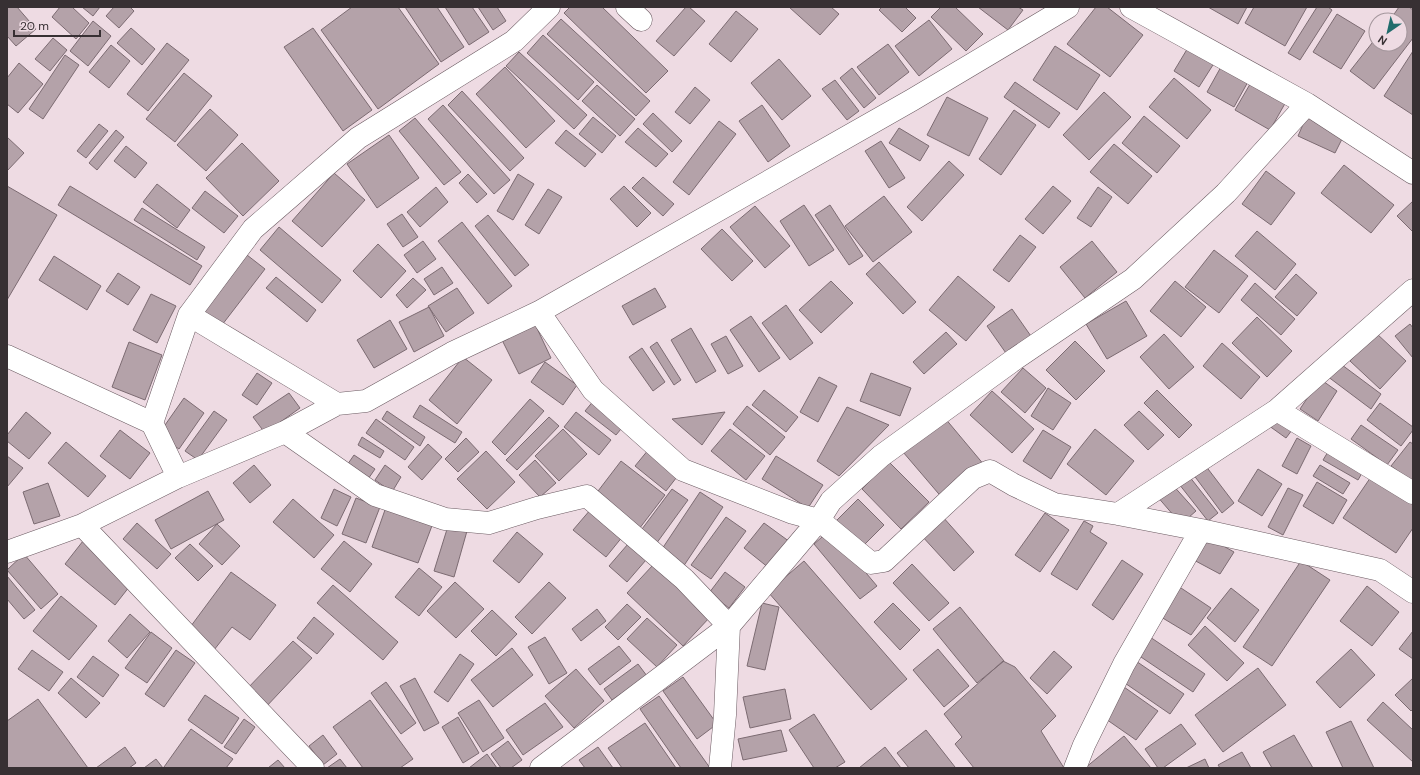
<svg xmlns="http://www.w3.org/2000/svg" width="1420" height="775" font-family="'DM Sans',sans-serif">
	<rect width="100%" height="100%" fill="#eedbe3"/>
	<!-- building -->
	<path fill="#b4a2a9" stroke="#7c6b72" d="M7,7H17L36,29L16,46L7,36Z
		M60,7H72L89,23L76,39L52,17Z
		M82,7H100L93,16Z
		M114,7H130L134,11L119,28L106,16Z
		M352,7H398L439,64L378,109L321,30Z
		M405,7H437L464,47L441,62Z
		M445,7H472L489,32L469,45Z
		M478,7H497L506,21L493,30Z
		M570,7H602L668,71L646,93L564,13Z
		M686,7H689L705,21L674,56L656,41Z
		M789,7H831L839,14L820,35Z
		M882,7H905L916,18L902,32L879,10Z
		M941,7H955L983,34L966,51L931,17Z
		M978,7H1018L1023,10L1008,30Z
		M1096,7H1107L1143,35L1110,77L1067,44Z
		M1208,7H1247L1238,24Z
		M1254,7H1307L1285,46L1245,23Z
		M1317,7H1328L1332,10L1300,60L1288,53Z
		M1399,7H1409L1413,10V38L1374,89L1350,71L1376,38V44H1400V20H1390Z
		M736,11L758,29L731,62L709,44Z
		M1337,14L1365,31L1341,69L1313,52Z
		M561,19L650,101L636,116L547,34Z
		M929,20L952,49L919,76L895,46Z
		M93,21L111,36L88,66L70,51Z
		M131,28L155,49L142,65L117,43Z
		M313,28L372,110L343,131L284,47Z
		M543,35L594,82L578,100L527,53Z
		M53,38L67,50L50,71L35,59Z
		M1192,41L1218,57L1199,87L1174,71Z
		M167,43L189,60L148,111L127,94Z
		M888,44L909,72L879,95L857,67Z
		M111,45L130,61L109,88L89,72Z
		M1055,46L1100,75L1077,110L1033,80Z
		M1413,51V115L1384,96Z
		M519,52L587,115L574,129L506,66Z
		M65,55L79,65L43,119L29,109Z
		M779,59L811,96L782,120L751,83Z
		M19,63L43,84L18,113L7,104V78Z
		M1222,65L1249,80L1234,107L1207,92Z
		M505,67L555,121L526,148L476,94Z
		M852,68L876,98L864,108L840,78Z
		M184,73L212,96L175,142L146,119Z
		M1174,78L1211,110L1187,139L1149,107Z
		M1253,79L1287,100L1270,130L1235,110Z
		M835,80L859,111L847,120L822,89Z
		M1015,82L1060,113L1049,128L1004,97Z
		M597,85L635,119L620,136L582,101Z
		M695,87L710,100L690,124L675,112Z
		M462,91L524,158L510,171L448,105Z
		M1104,92L1131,117L1089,160L1063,135Z
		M947,97L988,118L969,156L927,135Z
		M443,105L510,180L494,194L428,119Z
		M762,105L790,146L768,162L739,121Z
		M210,109L238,135L206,171L177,145Z
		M1014,110L1036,125L1001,175L979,159Z
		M653,113L682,141L672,152L643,124Z
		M1308,113L1346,131L1335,153L1298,136Z
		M1144,116L1180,146L1157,173L1122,143Z
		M593,117L616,136L602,153L579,134Z
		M415,118L461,172L444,185L399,131Z
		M719,121L736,134L689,195L673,182Z
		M99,124L108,131L86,158L77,151Z
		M638,128L668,154L656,167L625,142Z
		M899,128L929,146L920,161L889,143Z
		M116,130L124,137L97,170L89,163Z
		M566,130L596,154L585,167L555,143Z
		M389,135L419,178L377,208L347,164Z
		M7,137L24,153L7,171Z
		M881,141L905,178L889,188L865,151Z
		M242,143L279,181L243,216L206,178Z
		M1114,144L1152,176L1128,204L1090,172Z
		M126,146L147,163L135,178L114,161Z
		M949,161L964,175L922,221L907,207Z
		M1344,165L1394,205L1371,233L1321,193Z
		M1266,171L1295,193L1271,225L1242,204Z
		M334,173L365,200L322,247L292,221Z
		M468,174L487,194L477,203L459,183Z
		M518,174L534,184L513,220L497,211Z
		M643,177L674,204L663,216L632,188Z
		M157,184L190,210L177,228L143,202Z
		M7,186L57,215L7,300Z
		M70,186L202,266L190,285L58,205Z
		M624,186L651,213L637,227L610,199Z
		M1053,186L1071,201L1043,234L1025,219Z
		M436,187L448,202L420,227L407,212Z
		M1098,187L1112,197L1091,227L1077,218Z
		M548,189L562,197L539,234L525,225Z
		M205,191L238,216L224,233L192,208Z
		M884,196L912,232L873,262L845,226Z
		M1413,201V232L1397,216Z
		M804,205L834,250L809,266L780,221Z
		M830,205L863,256L849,265L815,215Z
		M755,206L790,246L765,268L730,227Z
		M142,208L205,247L197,260L134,220Z
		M402,214L418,237L403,247L387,224Z
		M488,215L529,265L515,276L475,226Z
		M462,222L512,286L488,304L438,241Z
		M279,227L341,280L322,303L260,250Z
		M722,229L753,261L732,281L701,249Z
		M1257,231L1296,264L1275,290L1235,256Z
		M1020,235L1036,247L1009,282L993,270Z
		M423,241L436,259L417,273L404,255Z
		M1092,241L1117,272L1085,298L1060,267Z
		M378,244L406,271L381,298L353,271Z
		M1214,250L1248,276L1219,313L1185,287Z
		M247,255L265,269L222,325L204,311Z
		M54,256L101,286L87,310L39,280Z
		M879,262L916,302L903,314L866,274Z
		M442,267L453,283L434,295L424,279Z
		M118,273L140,287L128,305L106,291Z
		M1296,274L1317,293L1297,316L1275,297Z
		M958,276L995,307L966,341L929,310Z
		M276,277L316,310L307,322L266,288Z
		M413,278L426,290L407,308L396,295Z
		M831,281L853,303L821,333L799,310Z
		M1175,281L1206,307L1181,337L1150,311Z
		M1255,283L1295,319L1281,335L1241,300Z
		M457,288L474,313L446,332L428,306Z
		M655,288L666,307L633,325L622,306Z
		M151,294L176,306L157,343L133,330Z
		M1126,301L1147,336L1107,359L1086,324Z
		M786,305L813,343L790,360L762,323Z
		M429,307L444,336L414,352L399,322Z
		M1012,309L1033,339L1008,356L987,326Z
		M751,316L780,358L759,372L730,330Z
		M1257,317L1292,351L1267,377L1232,343Z
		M390,320L407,349L374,368L357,340Z
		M534,322L551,358L519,374L501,338Z
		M1410,324L1413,328V358L1395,336Z
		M691,328L716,371L696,383L671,340Z
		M946,332L957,344L924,374L913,362Z
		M1376,333L1406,361L1380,389L1350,361Z
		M1164,334L1194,367L1169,389L1140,357Z
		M726,336L743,366L728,374L711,344Z
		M1075,341L1105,371L1076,400L1046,370Z
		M129,342L162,355L145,400L112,387Z
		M657,342L681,380L674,385L650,347Z
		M1222,343L1260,377L1241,399L1203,366Z
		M642,348L665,382L653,391L629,357Z
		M463,357L492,380L457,424L429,400Z
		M545,362L577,385L563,405L531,382Z
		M1338,362L1381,394L1371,409L1327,376Z
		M1023,368L1046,388L1025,413L1001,392Z
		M257,373L272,383L257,405L242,395Z
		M871,373L911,388L900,416L860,401Z
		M819,377L837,386L818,422L800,412Z
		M1320,379L1337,391L1318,421L1300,409Z
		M1048,388L1071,403L1053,430L1031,416Z
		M764,390L798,417L786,432L752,405Z
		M1157,390L1192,425L1179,438L1144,403Z
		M992,391L1034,429L1012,453L970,415Z
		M289,393L300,408L265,433L253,417Z
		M184,398L204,413L179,449L158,435Z
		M530,399L544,411L505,455L492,442Z
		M595,399L626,423L616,435L585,411Z
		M1380,403L1413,427V430L1401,446L1367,420Z
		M420,405L462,432L455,443L413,417Z
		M747,406L785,437L770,455L733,424Z
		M847,407L889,425L839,476L817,461Z
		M214,411L227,420L198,460L185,451Z
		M387,411L425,437L420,446L382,419Z
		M1139,411L1164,435L1148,450L1124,425Z
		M26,412L51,433L29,459L7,441V435Z
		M576,412L611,440L599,455L564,427Z
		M725,412L702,445L672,419Z
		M1276,416L1295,426L1286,438L1265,423Z
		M549,417L559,426L517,470L506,460Z
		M944,417L985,466L944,500L903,452Z
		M376,419L414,447L405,460L366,433Z
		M1361,425L1398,450L1387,465L1351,439Z
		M563,429L587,454L559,481L535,456Z
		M730,429L765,456L746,480L711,451Z
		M1095,429L1134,461L1106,495L1067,464Z
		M120,430L150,453L130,479L100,456Z
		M1043,430L1071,447L1051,479L1023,461Z
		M362,437L384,451L380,458L358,445Z
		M466,438L479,452L458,472L445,459Z
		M1297,438L1311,446L1297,474L1282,466Z
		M66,442L106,476L88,497L48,463Z
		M1334,442L1369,461L1358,480L1323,460Z
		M1410,442L1413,444V482L1391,466Z
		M428,444L442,457L422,480L408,467Z
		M649,449L680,473L666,491L635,466Z
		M486,451L515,482L487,509L457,479Z
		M354,455L375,469L366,482L345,468Z
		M7,456L23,468L7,487Z
		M776,456L823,485L808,508L762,479Z
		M535,460L556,483L540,497L519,475Z
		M621,461L665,495L639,529L595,495Z
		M889,462L929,502L901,529L862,489Z
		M254,465L271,485L250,503L233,483Z
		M385,465L401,477L392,492L375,480Z
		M1205,465L1234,503L1222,513L1193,474Z
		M1320,465L1350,483L1343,494L1313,476Z
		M1377,468L1413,492V528L1396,553L1343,518Z
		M1258,469L1282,484L1262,516L1238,501Z
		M1189,476L1218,513L1208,521L1179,484Z
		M1170,482L1196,511L1181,524L1156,495Z
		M1317,482L1347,500L1333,524L1303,506Z
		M48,483L60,516L34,524L23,492Z
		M1288,488L1303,495L1283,535L1268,527Z
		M334,489L351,497L337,526L321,518Z
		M672,489L688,500L656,544L639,533Z
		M208,491L224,520L171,549L155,520Z
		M700,492L723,507L683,567L660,552Z
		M356,498L380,507L366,543L342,534Z
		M293,499L334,535L314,558L273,522Z
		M858,499L884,525L860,549L834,523Z
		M386,507L433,523L418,563L372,547Z
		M591,509L623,536L606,557L573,530Z
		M1045,513L1069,530L1040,572L1015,555Z
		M942,516L974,552L954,571L921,535Z
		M726,517L746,531L711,579L691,565Z
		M1084,521L1093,526L1090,532L1107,543L1077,590L1051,574Z
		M137,523L171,554L157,569L123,539Z
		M764,523L790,542L769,568L744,548Z
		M217,524L240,546L222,565L199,544Z
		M448,526L467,531L454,577L434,571Z
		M830,530L877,586L860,599L814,544Z
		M517,532L543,554L519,583L493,561Z
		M1204,535L1234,552L1220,574L1190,558Z
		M83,541L133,582L115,605L65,564Z
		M344,541L372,564L350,592L321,569Z
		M190,544L213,566L198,581L175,558Z
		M628,544L646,560L627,582L609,566Z
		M24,554L58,594L41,609L7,570Z
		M1122,560L1143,574L1113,620L1092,605Z
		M804,561L907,679L871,710L768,592Z
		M1301,561L1330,580L1272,666L1243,647Z
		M912,564L949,603L929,621L893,583Z
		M653,565L710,617L683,646L627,593Z
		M419,568L442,587L419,616L395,597Z
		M231,572L276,605L250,640L232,627L214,650L188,630Z
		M725,572L745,587L729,608L709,593Z
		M7,576L35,610L24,619L7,599Z
		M455,582L484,609L456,638L427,611Z
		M549,582L566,598L532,634L515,617Z
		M1175,584L1211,608L1191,635L1156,614Z
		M333,585L398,642L383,660L317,603Z
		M1367,586L1399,612L1372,646L1340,621Z
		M1231,588L1259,610L1235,642L1207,618Z
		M61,596L97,626L69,660L33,631Z
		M762,603L779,607L765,670L747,666Z
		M893,603L920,630L900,650L874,622Z
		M627,604L641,617L618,640L605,627Z
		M960,607L1004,661L977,683L933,629Z
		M597,609L606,621L581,641L572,629Z
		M492,610L517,634L496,656L471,631Z
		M130,614L150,632L127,658L108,641Z
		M314,617L334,634L317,654L297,638Z
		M647,618L677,645L657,667L627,639Z
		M1205,626L1244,663L1227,681L1188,645Z
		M1413,631V659L1399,649Z
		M151,632L172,648L147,683L125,668Z
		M1147,635L1205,674L1193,692L1135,653Z
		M545,637L567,673L549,684L528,647Z
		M293,641L312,658L264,709L245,691Z
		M619,646L631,661L600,685L588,669Z
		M512,648L533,675L493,707L471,680Z
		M938,649L969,686L944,707L913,670Z
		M1351,649L1375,675L1340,708L1316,682Z
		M32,650L63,672L49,691L18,669Z
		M176,650L195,663L164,707L145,694Z
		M1054,651L1072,667L1047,694L1030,678Z
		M460,654L474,664L448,702L434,692Z
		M93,656L119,675L103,697L77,677Z
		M1133,659L1184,694L1170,714L1119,679Z
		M1003,661L1015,667L1056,716L1041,731L1064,768H974L955,744L962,737L944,714Z
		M638,664L647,676L612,700L604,689Z
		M1258,668L1286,705L1223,752L1195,715Z
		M576,669L604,701L574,728L545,696Z
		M683,677L717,724L697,739L663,691Z
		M71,678L100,703L86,718L58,693Z
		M415,678L439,723L424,731L400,686Z
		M1413,678V709L1411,711L1395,695Z
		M386,682L416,723L401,734L371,693Z
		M1124,687L1158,711L1136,740L1103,717Z
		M785,689L791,719L750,728L743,697Z
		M205,695L239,718L222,744L188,720Z
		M659,696L710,768H681L640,709Z
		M38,699L88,768H7V721Z
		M370,700L413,759L400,768H363L333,727Z
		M479,700L504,738L483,752L458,713Z
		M1383,702L1413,730V762L1367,720Z
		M545,703L563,727L523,755L506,730Z
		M814,714L845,762L835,768H814L789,730Z
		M458,717L479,753L463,763L442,727Z
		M244,719L255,727L236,754L224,747Z
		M1351,721L1374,768H1343L1326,732Z
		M645,723L676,768H622L608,748Z
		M1181,724L1196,744L1163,768H1158L1145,749Z
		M191,729L233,759L226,768H166L164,767Z
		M781,730L787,751L743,760L738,739Z
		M926,730L955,767L954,768H909L897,753Z
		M323,735L337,754L323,765L309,746Z
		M1294,735L1313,768H1272L1263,752Z
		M1124,736L1151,768H1085Z
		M508,741L522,760L511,768H501L491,754Z
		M125,747L136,763L129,768H96Z
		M598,747L613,768H585L579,760Z
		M885,747L901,768H859Z
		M1242,752L1251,768H1220L1218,765Z
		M487,754L497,768H469Z
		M156,759L163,768H144Z
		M340,759L347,768H327Z
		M1205,759L1209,768H1186Z
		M278,760L285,768H268Z"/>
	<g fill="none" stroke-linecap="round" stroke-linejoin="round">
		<!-- street casing -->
		<g stroke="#6b5b62" stroke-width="23">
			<path id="street" d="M627,7L641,20
				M1131,7L1307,104L1413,173
				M539,312L593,390L683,470L793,513L819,520L871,563L884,561L973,478L990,471L1014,485L1054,504L1118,514L1201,530L1380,570L1413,592
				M189,315L337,404
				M7,356L152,423
				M1277,410L1413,493
				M285,432L375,495L445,519L489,523L537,508L587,496L684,579L729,626L819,520L831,501L881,456L1015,359L1133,279L1226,193L1307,104
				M178,477L152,423L189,315L253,229L358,138L514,41L549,7
				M1118,514L1277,410L1413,290
				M82,525L313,768
				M7,552L82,525L178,477L285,432L337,404L366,401L452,353L539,312L912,100L1068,7
				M541,768L729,626L725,715L720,768
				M1075,768L1084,745L1124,664L1201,530"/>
		</g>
		<!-- street -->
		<use href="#street" stroke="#fff" stroke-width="22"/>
	</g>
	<!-- border -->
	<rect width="1420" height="775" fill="none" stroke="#373033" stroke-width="16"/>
	<!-- north arrow -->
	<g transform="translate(1388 32) rotate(214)"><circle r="19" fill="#eedbe3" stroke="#a5979d"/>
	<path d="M0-3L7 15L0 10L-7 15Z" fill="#206c6c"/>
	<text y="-6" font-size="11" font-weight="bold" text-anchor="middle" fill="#373033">N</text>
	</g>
	<!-- scale -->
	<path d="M14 30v6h86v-6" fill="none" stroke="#373033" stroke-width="2"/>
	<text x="20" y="30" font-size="12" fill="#373033" stroke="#eedbe3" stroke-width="3" paint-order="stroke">20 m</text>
</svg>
